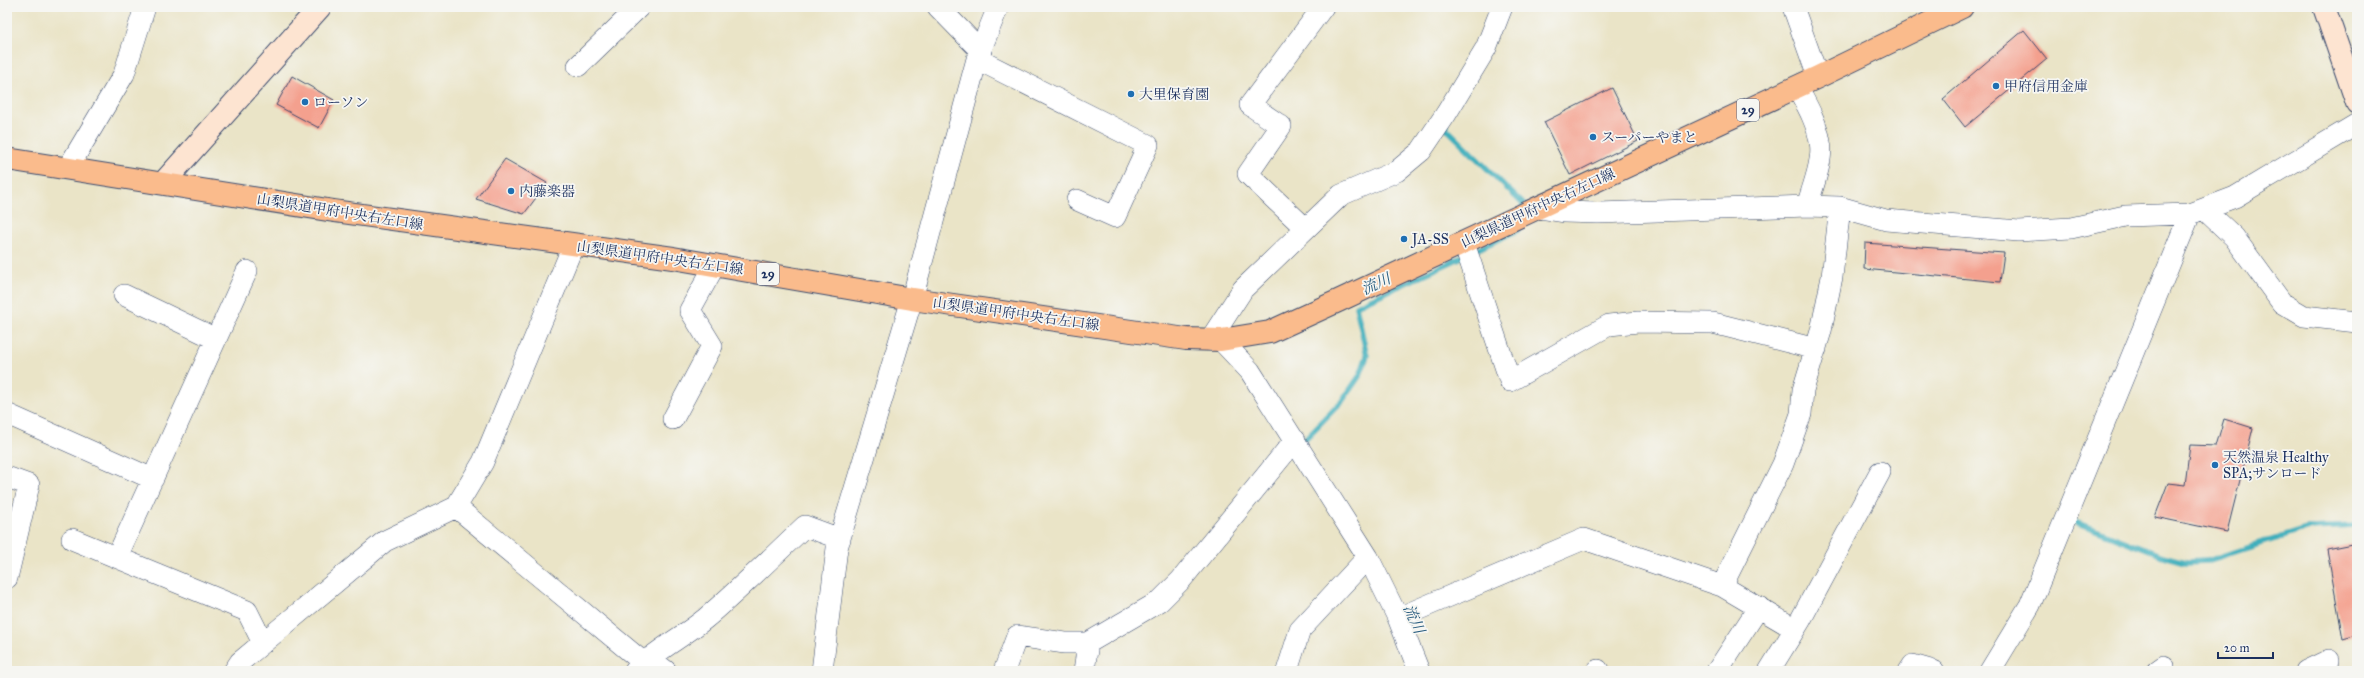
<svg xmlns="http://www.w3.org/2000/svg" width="2364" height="678" font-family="'IM FELL Great Primer','Noto Serif JP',serif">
	<rect width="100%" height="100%" fill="#f6f6f2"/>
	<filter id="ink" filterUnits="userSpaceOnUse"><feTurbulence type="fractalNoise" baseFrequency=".025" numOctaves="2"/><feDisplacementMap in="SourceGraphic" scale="8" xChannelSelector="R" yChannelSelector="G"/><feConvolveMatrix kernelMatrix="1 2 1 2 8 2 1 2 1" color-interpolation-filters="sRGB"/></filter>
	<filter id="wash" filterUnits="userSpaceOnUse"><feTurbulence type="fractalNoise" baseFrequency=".012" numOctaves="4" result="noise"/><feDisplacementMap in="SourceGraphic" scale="16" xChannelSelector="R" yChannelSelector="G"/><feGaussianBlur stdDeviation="0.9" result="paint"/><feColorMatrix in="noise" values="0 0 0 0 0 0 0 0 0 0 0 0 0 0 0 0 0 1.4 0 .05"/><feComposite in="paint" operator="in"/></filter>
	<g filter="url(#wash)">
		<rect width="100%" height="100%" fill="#eae4c7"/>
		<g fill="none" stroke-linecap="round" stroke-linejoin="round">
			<!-- stream -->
			<path stroke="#40afbc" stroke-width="5.5" d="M1447,125L1446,128L1523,204L1522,210
				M1472,252L1518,230L1519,222
				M1303,441L1343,400L1360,375L1367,356L1356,306L1464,256
				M2070,520L2160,555L2186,562L2207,561L2309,528L2357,526"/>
		</g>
		<g id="blocks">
			<!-- building -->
			<path fill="#f4a08e" d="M2024,30L2047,59L1965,127L1943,99Z
				M292,76L334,100L319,128L276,105Z
				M1612,88L1638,141L1570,175L1544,122Z
				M505,159L547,183L524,214L476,199Z
				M1865,243L2004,253L2000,282L1864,269Z
				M2224,419L2253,428L2227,532L2155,517L2168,483L2185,485L2190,445L2216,446Z
				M2357,543V635L2343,639L2327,549Z"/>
		</g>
	</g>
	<g filter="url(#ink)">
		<use href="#blocks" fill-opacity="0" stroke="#3a4a6e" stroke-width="1"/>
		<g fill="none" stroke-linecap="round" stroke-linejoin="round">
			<!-- street casing -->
			<g stroke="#3a4a6e" stroke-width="22">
				<path id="street" d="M938,7L981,51
					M1793,7L1818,77
					M977,59L1148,145L1115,217L1077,200
					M578,66L639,7
					M1797,87C1806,104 1817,122 1820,142C1824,159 1812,189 1807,206
					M68,168L124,74L145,7
					M1539,208L1564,212L1598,213L1807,206L1840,207L1886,220L2019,231L2071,228L2125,216L2190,214L2235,197L2357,124
					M2204,209L2234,237L2282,303L2304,316L2357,322
					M1305,228L1248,174L1281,126L1250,105L1323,7
					M1464,243L1510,381L1609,325L1638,322L1713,323L1816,349
					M124,295L216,339
					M1210,340L1243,289L1341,195L1397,171L1421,151L1446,114L1486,48L1502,7
					M1221,340L1250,371L1368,557L1398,618L1419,671
					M7,414L153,479
					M673,419L712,346L690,310L715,265
					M7,477L29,485L7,578
					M456,507L644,663
					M72,539L247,611L263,643
					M117,557L247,271
					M1722,586L1783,464L1801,414L1803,390L1821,331L1832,277L1840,207
					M1398,618L1584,539L1722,586L1795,629
					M649,658L666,671
					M234,671L240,662L385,541L456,507L483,462L573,246
					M635,671C656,650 683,637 706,618C740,589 772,557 805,526L840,539
					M822,671L837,548L912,299L977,59L998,7
					M1004,671L1017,636L1065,643H1088
					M1084,671L1088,643L1160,601L1181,580L1295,440
					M1287,671L1300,630L1368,557
					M1597,671L1598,670
					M1717,671L1759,607
					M1769,671L1800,621L1880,472
					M1909,671L1913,665L1934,671
					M1990,671L2030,605L2190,214
					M2157,671L2164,666
					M2306,671L2329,660"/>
			</g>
			<!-- secondary casing -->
			<g stroke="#3a4a6e" stroke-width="24">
				<path id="secondary" d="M2324,7L2357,103
					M163,183L320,7"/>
			</g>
			<!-- primary casing -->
			<g stroke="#3a4a6e" stroke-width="24">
				<path id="primary" d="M7,159L334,211L673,258L912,299L1186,339L1221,340L1270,332L1338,301L1818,77L1962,7"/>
			</g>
			<!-- street -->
			<use href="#street" stroke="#fff" stroke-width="21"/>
			<!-- secondary -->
			<use href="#secondary" stroke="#fde4d1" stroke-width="22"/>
			<!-- primary -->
			<use href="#primary" stroke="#fabb8c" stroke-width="22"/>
		</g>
	</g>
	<!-- markers -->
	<g fill="#1f6fb2" stroke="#f6f6f2" stroke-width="1.5">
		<circle cx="1996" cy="86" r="4"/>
		<circle cx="1131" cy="94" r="4"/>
		<circle cx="305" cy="102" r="4"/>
		<circle cx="1593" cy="137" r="4"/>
		<circle cx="511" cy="191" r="4"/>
		<circle cx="1404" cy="239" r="4"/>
		<circle cx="2215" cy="465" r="4"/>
	</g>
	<g text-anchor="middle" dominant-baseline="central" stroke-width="3.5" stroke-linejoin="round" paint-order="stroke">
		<!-- shield labels -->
		<g fill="#f6f6f2" stroke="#5d6b8a" stroke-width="1">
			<rect x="1737" y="99" width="22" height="22" rx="3"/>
			<rect x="757" y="263" width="22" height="22" rx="3"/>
		</g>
		<g font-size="13" font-weight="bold" fill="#1b2f5e">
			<text x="1748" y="110">29</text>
			<text x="768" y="274">29</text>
		</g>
		<!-- poi labels -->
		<g font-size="14" fill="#1b2f5e" stroke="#f6f6f2" text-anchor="start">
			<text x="2004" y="86">甲府信用金庫</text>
			<text x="1139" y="94">大里保育園</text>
			<text x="313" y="102">ローソン</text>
			<text x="1601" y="137">スーパーやまと</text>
			<text x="519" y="191">内藤楽器</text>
			<text x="1412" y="239">JA-SS</text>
			<text x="2223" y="457">天然温泉 Healthy<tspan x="2223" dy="16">SPA;サンロード</tspan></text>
		</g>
		<!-- street labels -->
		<g font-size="14" fill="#1b2f5e" stroke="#f6f6f2">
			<text transform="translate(1538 208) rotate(-25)">山梨県道甲府中央右左口線</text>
			<text transform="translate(340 212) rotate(9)">山梨県道甲府中央右左口線</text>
			<text transform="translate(660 258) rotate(8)">山梨県道甲府中央右左口線</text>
			<text transform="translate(1016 314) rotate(8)">山梨県道甲府中央右左口線</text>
		</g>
		<!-- water labels -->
		<g font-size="15" font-style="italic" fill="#285c7f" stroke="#f6f6f2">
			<text transform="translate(1376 284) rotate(-25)">流川</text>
			<text transform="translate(1414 619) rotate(66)">流川</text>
		</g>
	</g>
	<!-- margin -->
	<rect width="2364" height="678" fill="none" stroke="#f6f6f2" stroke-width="24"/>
	<!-- scale -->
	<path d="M2218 652v6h55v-6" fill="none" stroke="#1b2f5e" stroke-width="2"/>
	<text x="2224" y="652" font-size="12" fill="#1b2f5e" stroke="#f6f6f2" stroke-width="3" paint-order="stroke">20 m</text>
</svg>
